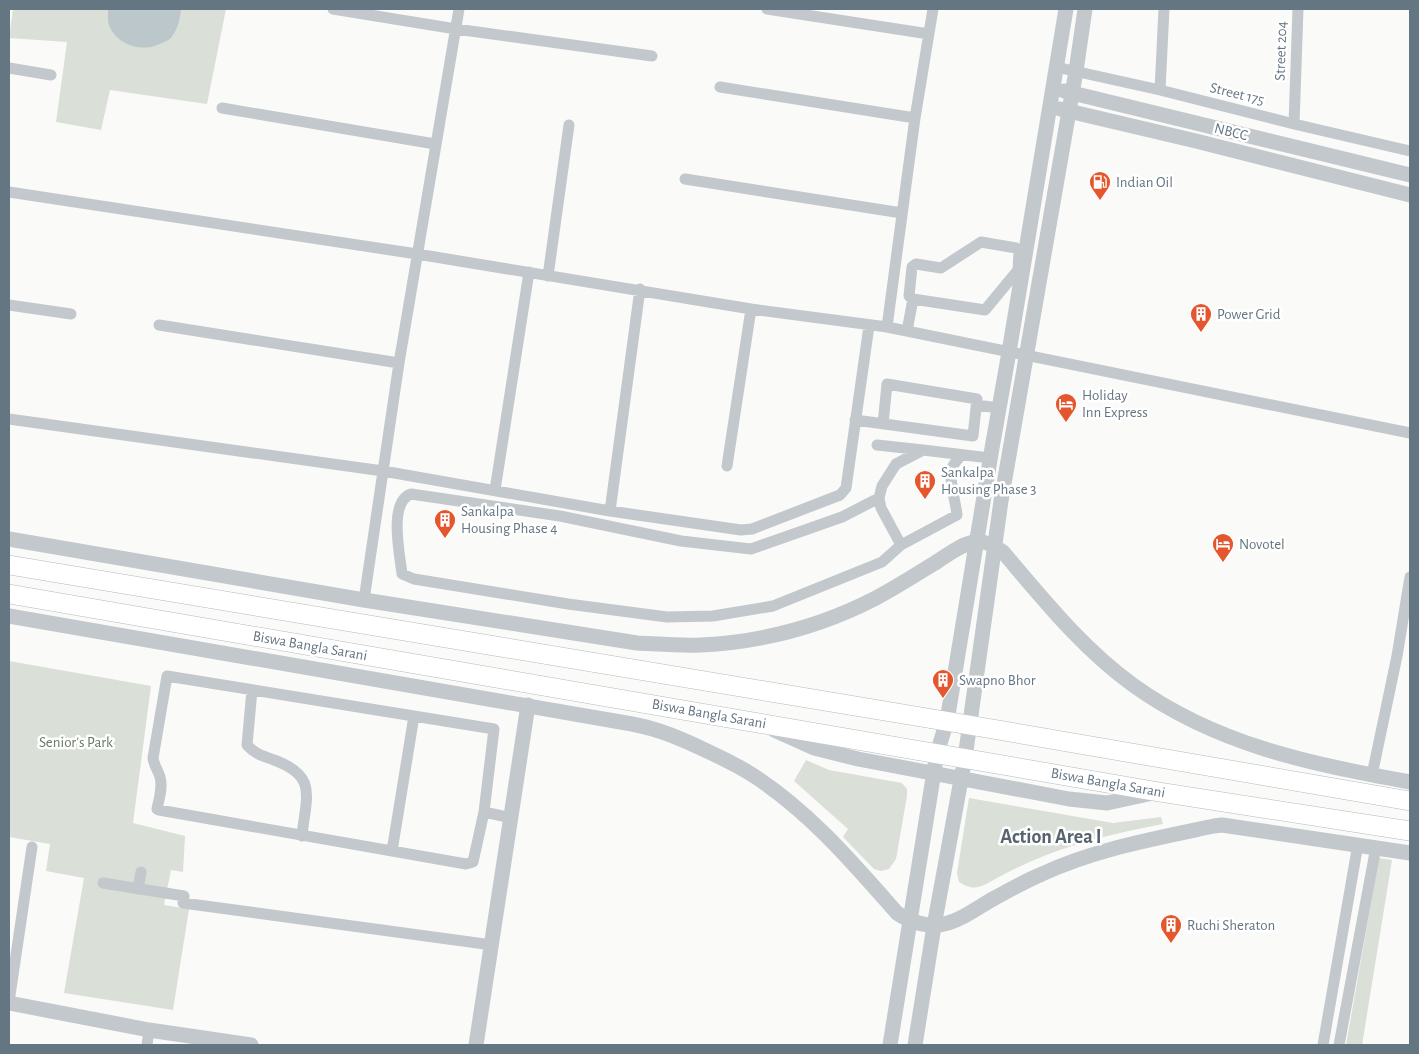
<svg xmlns="http://www.w3.org/2000/svg" width="1419" height="1054" font-family="'Alegreya Sans',sans-serif">
	<rect width="100%" height="100%" fill="#fafaf8"/>
	<!-- green -->
	<path fill="#dadfd7" d="M13,9H226L207,104L110,90L101,130L56,122L67,42L9,38Z
		M9,661L151,686L133,823L185,836L183,872L171,870L164,905L189,909L173,1010L64,993L84,878L46,871L50,844L9,837Z
		M806,760L829,770L902,783L907,789V796L896,859L889,869L881,871L874,869L843,837L848,829L794,781Z
		M969,798L1113,823L1161,817L1163,824C1105,835 1049,849 997,878C981,887 975,892 959,882L957,873Z
		M1379,858L1392,860L1362,1045H1346Z"/>
	<!-- water -->
	<path fill="#bbc7cb" d="M108,9H181C180,19 178,29 171,38C168,41 162,43 157,45C138,53 112,42 108,21C108,17 108,12 108,9Z"/>
	<g fill="none" stroke-linecap="round" stroke-linejoin="round">
		<!-- primary casing -->
		<g stroke="#b5babe" stroke-width="20">
			<path id="primary" d="M9,565L969,725L1410,801
				M9,594L1159,792L1410,831"/>
		</g>
		<!-- minor -->
		<path stroke="#c3c8cc" stroke-width="11" d="M333,9L456,29L652,56
			M767,9L929,34
			M1056,67L1160,90L1294,124L1410,151
			M9,68L51,75
			M720,87L915,118
			M1160,90L1164,9
			M222,108L435,144
			M1294,124L1298,9
			M685,179L902,213
			M9,192L417,254L751,309L887,327L1410,433
			M548,276L569,125
			M9,305L71,314
			M159,325L399,363
			M887,327L915,118L933,9
			M907,331L913,299L985,310L1018,270L1019,252L1016,248L981,242L941,268L916,264L912,267L909,296L913,299
			M977,405L999,408
			M9,419L383,471L610,511L741,530L752,529L840,495L846,488L869,326
			M855,420L973,436L977,399L887,384L883,424
			M877,445L923,450
			M727,466L751,309
			M495,490L529,272
			M879,498L881,508L901,545L957,515C956,503 948,478 952,468C954,463 958,459 961,455
			M610,511L640,289
			M901,545L882,562L773,606L713,616L667,617L568,604L414,579L402,574C400,555 388,502 411,494L560,516L681,541L751,549L842,517L879,498L882,486L896,464L923,450L990,458
			M364,600L399,363L459,9
			M252,690L247,745C255,754 263,756 274,760C318,776 306,796 302,836
			M1372,775L1397,656L1410,577
			M484,812L473,862L466,864L159,810L157,809C159,799 163,787 160,777C158,770 154,766 153,758L167,676L494,729L484,812L512,818
			M392,851L414,716
			M103,883L184,896L183,903L492,945
			M138,889L141,872
			M9,1002L32,847
			M147,1045L149,1030
			M1323,1045L1358,844
			M1339,1045L1376,847"/>
		<!-- tertiary -->
		<path stroke="#c3c8cc" stroke-width="15" d="M1064,91L1410,175
			M1060,109L1196,141L1410,195
			M9,539L364,600L637,643C658,644 680,646 701,645C761,642 822,626 876,598C897,587 917,574 938,561C949,554 961,544 975,542C985,540 995,546 1003,552C1043,599 1082,648 1133,685C1216,745 1311,764 1410,782
			M9,616L632,724C659,729 682,739 707,751C722,758 737,765 751,774C808,810 853,863 897,913C910,922 929,928 944,924C961,920 976,909 991,900C1008,891 1025,881 1042,874C1096,849 1157,838 1214,826L1222,825L1410,853
			M774,730L814,748L858,759L1069,799L1107,803L1153,793
			M9,1003L149,1030L251,1045
			M476,1045L528,705
			M890,1045L937,753L947,721L992,448L1009,352L1066,9
			M915,1045L934,926L965,758L1001,501L1076,71L1085,9"/>
		<!-- primary -->
		<use href="#primary" stroke="#fff" stroke-width="19"/>
	</g>
	<!-- icons -->
	<defs>
		<g id="fuel-pin" transform="scale(1.125)"><path d="M0 17L-7.5 6A9.5 9.5 0 1 1 7.5 6Z" fill="#e4572e" stroke="#fff"/><path d="M-5.5-6h7V0h2V4h1.3V-2.5L3-4.5l.8-.8L6-3V5H2.5V1h-1V6h-7ZM-4.2-4.7v3.2H.2V-4.7Z" fill="#fff"/></g>
		<g id="building-pin" transform="scale(1.125)"><path d="M0 17L-7.5 6A9.5 9.5 0 1 1 7.5 6Z" fill="#e4572e" stroke="#fff"/><path d="M-4-6H4V6H1V3H-1V6H-4ZM-2.5-4.3h1.7v1.8h-1.7ZM.8-4.3h1.7v1.8H.8ZM-2.5-1h1.7V.8h-1.7ZM.8-1h1.7V.8H.8Z" fill="#fff"/></g>
		<g id="hotel-pin" transform="scale(1.125)"><path d="M0 17L-7.5 6A9.5 9.5 0 1 1 7.5 6Z" fill="#e4572e" stroke="#fff"/><path d="M-6-4.5h1.5V1H6V5H4.5V3h-9V5H-6ZM-4 0a1.8 1.8 0 1 1 3.6 0ZM.5 0V-2.5h3Q6-2.5 6 0Z" fill="#fff"/></g>
	</defs>
	<g fill-rule="evenodd">
		<use href="#fuel-pin" x="1100" y="182"/>
		<use href="#building-pin" x="1201" y="314"/>
		<use href="#hotel-pin" x="1066" y="404"/>
		<use href="#building-pin" x="925" y="481"/>
		<use href="#building-pin" x="445" y="520"/>
		<use href="#hotel-pin" x="1223" y="544"/>
		<use href="#building-pin" x="943" y="680"/>
		<use href="#building-pin" x="1171" y="925"/>
	</g>
	<g text-anchor="middle" dominant-baseline="central" stroke-width="5" stroke-linejoin="round" paint-order="stroke">
		<!-- street labels -->
		<g font-size="15" fill="#657683" stroke="#fff">
			<text transform="translate(1281 51) rotate(-88)">Street 204</text>
			<text transform="translate(1237 94) rotate(14)">Street 175</text>
			<text transform="translate(1231 132) rotate(14)">NBCC</text>
			<text transform="translate(310 646) rotate(10)">Biswa Bangla Sarani</text>
			<text transform="translate(709 714) rotate(10)">Biswa Bangla Sarani</text>
			<text transform="translate(1108 783) rotate(10)">Biswa Bangla Sarani</text>
		</g>
		<!-- poi labels -->
		<g font-size="15" fill="#657683" stroke="#fff" text-anchor="start">
			<text x="1116" y="182">Indian Oil</text>
			<text x="1217" y="314">Power Grid</text>
			<text x="1082" y="395">Holiday<tspan x="1082" dy="17">Inn Express</tspan></text>
			<text x="941" y="472">Sankalpa<tspan x="941" dy="17">Housing Phase 3</tspan></text>
			<text x="461" y="511">Sankalpa<tspan x="461" dy="17">Housing Phase 4</tspan></text>
			<text x="1239" y="544">Novotel</text>
			<text x="959" y="680">Swapno Bhor</text>
			<text x="1187" y="925">Ruchi Sheraton</text>
		</g>
		<!-- park labels -->
		<g font-size="15" fill="#687a64" stroke="#fff">
			<text x="76" y="742">Senior's Park</text>
		</g>
		<!-- district labels -->
		<g font-size="20" font-weight="bold" fill="#57646e" stroke="#fff">
			<text x="1051" y="837">Action Area I</text>
		</g>
	</g>
	<!-- border -->
	<rect width="1419" height="1054" fill="none" stroke="#657683" stroke-width="20"/>
</svg>
